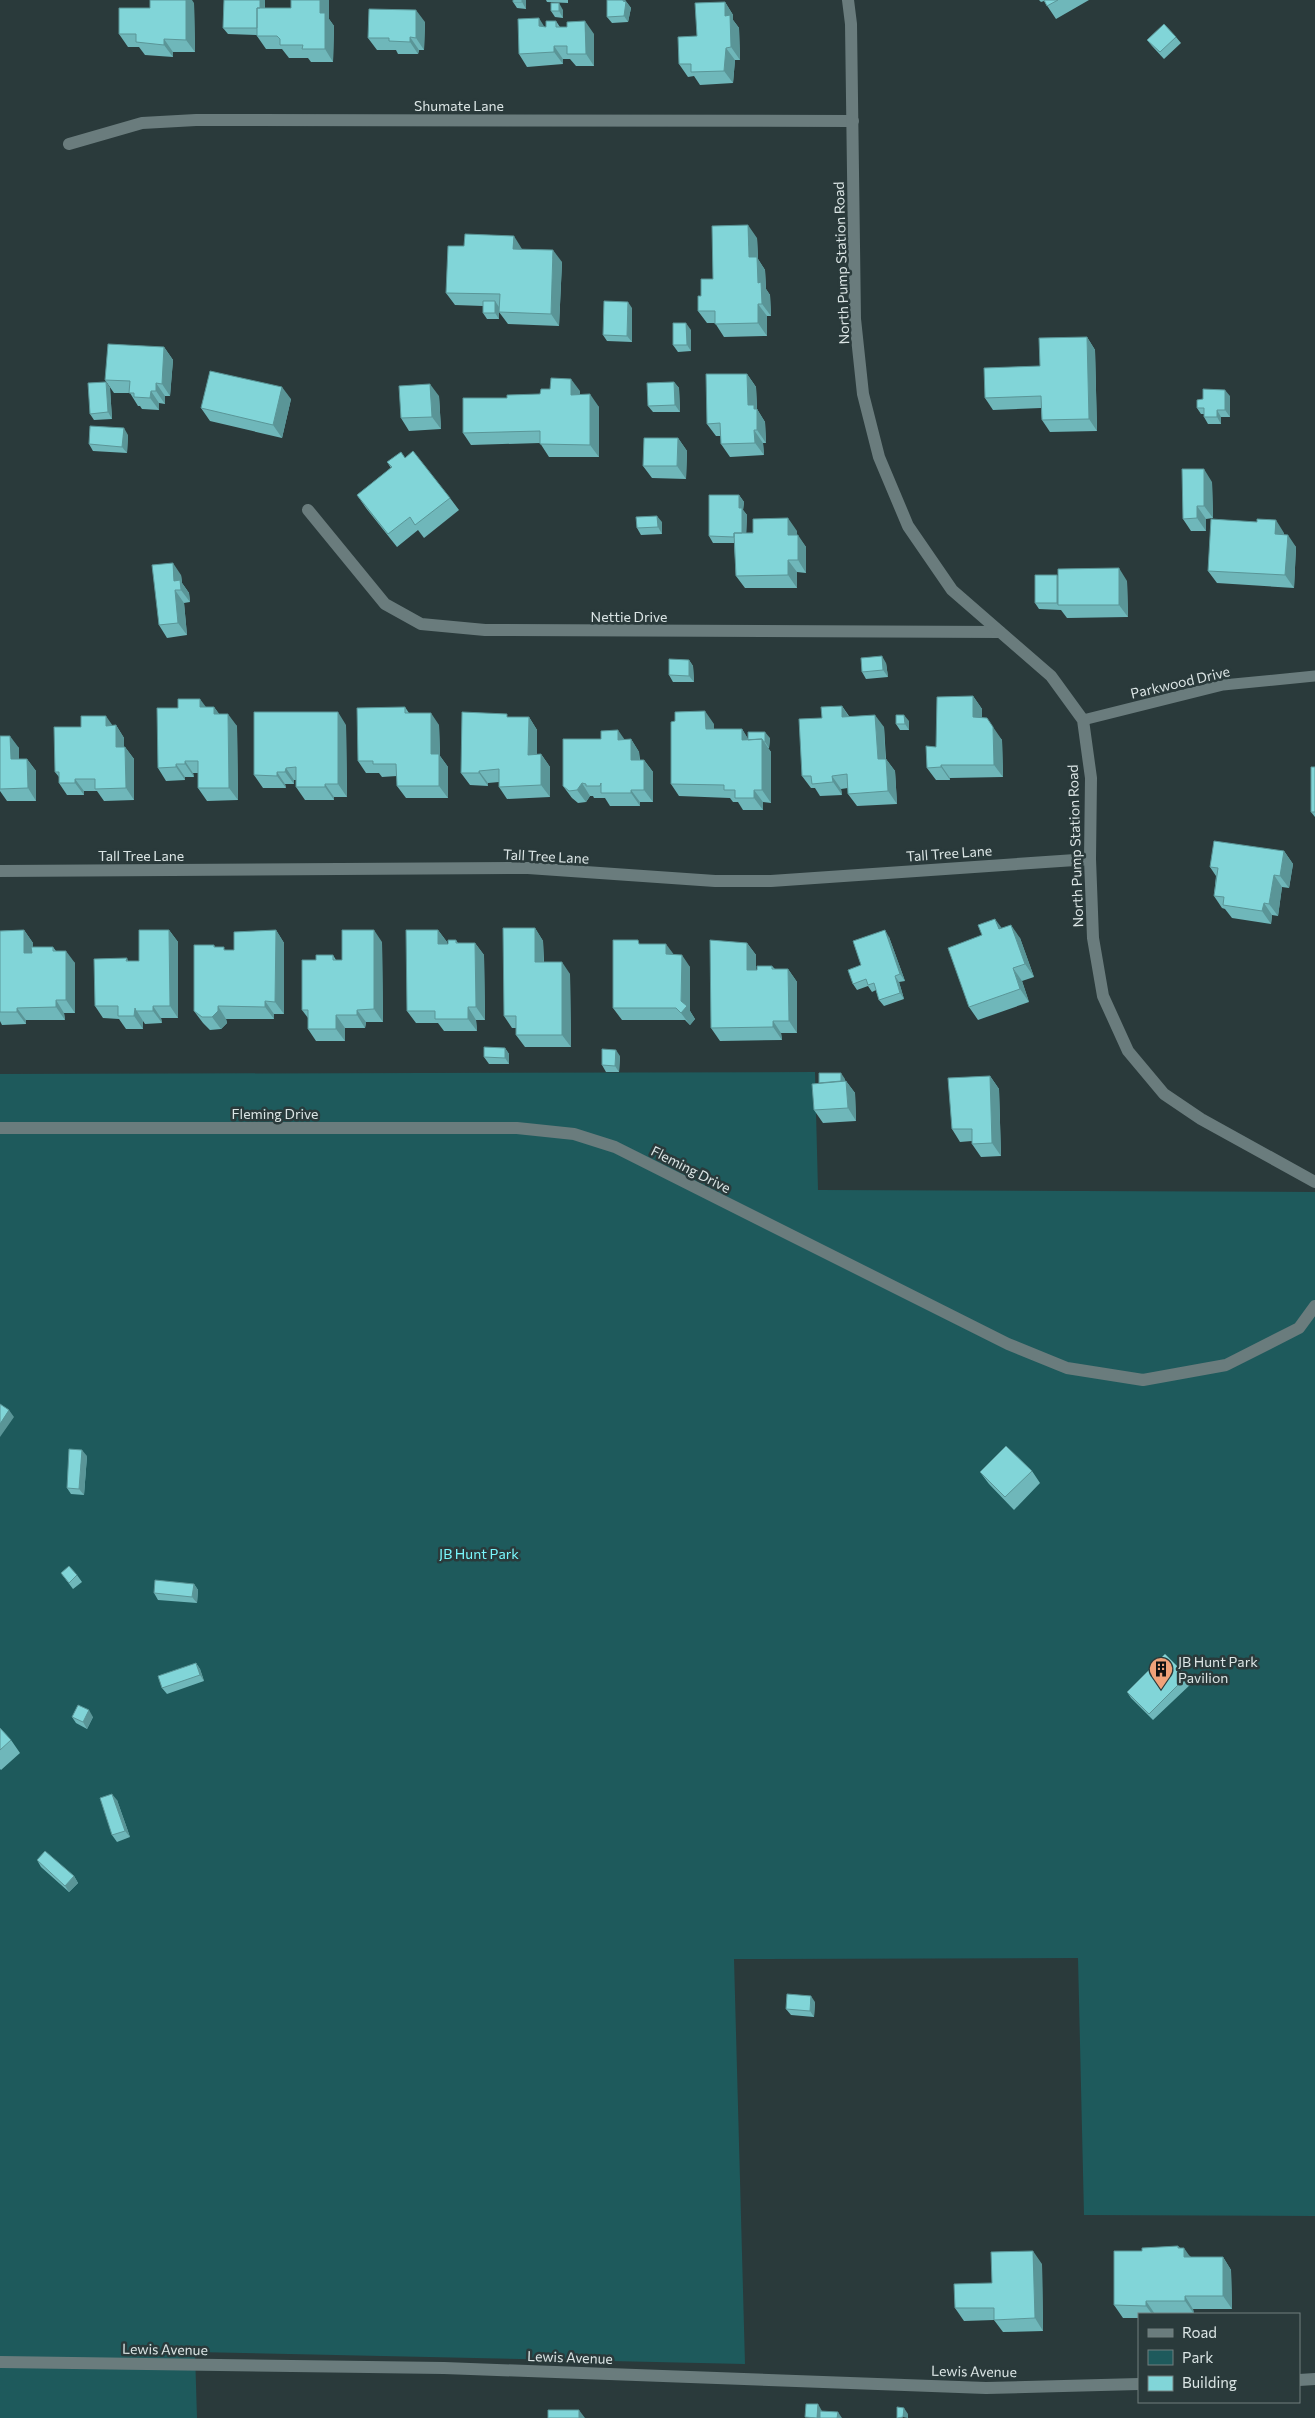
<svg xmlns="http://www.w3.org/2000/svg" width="1315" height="2418" font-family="Commissioner,sans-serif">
	<rect width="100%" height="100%" fill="#2a3a3b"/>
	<!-- green -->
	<path fill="#1e5a5c" d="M815,1072L818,1190L1315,1192V2216L1084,2215L1078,1958L734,1959L745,2364L195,2352L197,2418H0V1074Z"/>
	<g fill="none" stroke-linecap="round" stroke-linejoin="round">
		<!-- service -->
		<path stroke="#6a7c7d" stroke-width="11" d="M1083,720L1223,685L1315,676"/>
		<!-- minor -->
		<path stroke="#6a7c7d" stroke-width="12" d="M69,144L142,123L196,120L853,121
			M308,510L385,604L421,624L485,630L1000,632
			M0,871L528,868L715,881H771L1090,859
			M0,1128H517L574,1134L615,1147L1008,1344L1067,1368L1143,1380L1226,1365L1299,1328L1315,1306
			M0,2362L444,2368L986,2388L1139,2384
			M1299,2380L1315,2379"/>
		<!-- tertiary -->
		<path stroke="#6a7c7d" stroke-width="12" d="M848,0L851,24L855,319L863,394L879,457L908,526L952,590L1051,676L1083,720L1091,778L1090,859L1093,938L1103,996L1128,1051L1164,1094L1201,1119L1315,1182"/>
	</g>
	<!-- wall -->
	<path fill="#6fb7ba" d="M224,0H265V8L329,19L334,26L333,62H311L308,58H289L282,49H266L257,36V35L228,34L223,28Z
		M513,0H526V9L517,8L513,2Z
		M546,0H568V3L547,2Z
		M607,0H625L631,8L628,22L612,23L607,17Z
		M1039,0H1089L1056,19L1044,1L1041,2Z
		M725,2L733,15V20L739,28L740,60H735L733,83L700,85L694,76L688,77L679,64L697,36Z
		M194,3L195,52H173V57L145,55L139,47H128L119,34L150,8Z
		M563,10V18L555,17L551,11Z
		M556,21L560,27L594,34V66H576L570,59H563V64L527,67L519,54L544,27H546Z
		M425,22L424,50H419L418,54H398L396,50H377L368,38Z
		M1176,37L1181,43L1164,59L1152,46L1147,40Z
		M757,238L758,259L765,270L766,289L770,295L771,316H767V336L724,337L715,323H707L698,311L701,296L713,279Z
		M522,249L562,262L559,326L508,324L499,312V319H487L483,313V306L455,305L446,293Z
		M632,308V342L607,341L603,335Z
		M691,330V351L678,352L673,345Z
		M1087,337L1095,350L1097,431L1050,432L1042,420L1041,408L993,410L985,398L1040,366Z
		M164,347L173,360L170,396H165V404L159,403V410L142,409L140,406H138L130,393H114L105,380Z
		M747,374L756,387L757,409L765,422L766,443H763L764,455L730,457L721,444V436H716L707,424Z
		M106,382L110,388L112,419L94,420L90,414Z
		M674,382L679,388L680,412H653L648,406Z
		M580,391V395L599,407V457H549L540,443L471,445L463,433L507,398L540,394Z
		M439,396L441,429L409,431L401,418Z
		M1230,396V417H1221V424H1208L1204,417V414H1201L1197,408L1203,399Z
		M291,399L282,438L210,421L201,408Z
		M128,435L127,453L93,451L89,444Z
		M678,438L687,451L686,479L652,478L643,466Z
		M405,458L450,498L459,510L424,538L418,530L397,547L366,508L357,495L391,468L387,462Z
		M1212,482L1213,518L1206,519V531H1191L1183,519Z
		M739,495L744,502L743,510L747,515L746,533L797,531V535L806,547V573L797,572V588H745L736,576L734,543H713L709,536Z
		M662,522V534L641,535L637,528Z
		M1284,533V535L1296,547L1294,588L1217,583L1208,571Z
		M181,575L182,583L189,593L190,602L184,603L187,635L167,638L159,625Z
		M1058,577L1127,581L1128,617L1067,618L1061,610L1039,609L1035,603Z
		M689,660L693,666L694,682H673L669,675Z
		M886,663L888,677L866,679L862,672Z
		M973,696L982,709V718L1002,740L1003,777L950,778V780H936L927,768L936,747Z
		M842,706L849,716L884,727L886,759L895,771L897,804L857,806L848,794V788L841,789L842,795L820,796L815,788H811L802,776L822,718Z
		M206,707H214L219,714L237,726L238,800L207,801L198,788V773H193L194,777H185V780L166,781L158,768Z
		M405,707L409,713L439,725L440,756L448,767V798H406L397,786V776L382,777L379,773H366L358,761Z
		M509,717H529L537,730V754H541L550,767V797L507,799L499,787V782L488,783V786L470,785L461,773Z
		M909,721V730H900L896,724Z
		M714,724V729H742L748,739L770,738L769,748H768L771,752V803L763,802V810H743L738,802H733L730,798L679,796L671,784Z
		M116,725L124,738V747H125L134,759V800L104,801L97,791H84V795H67L59,783V777L55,772L112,726Z
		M346,725L347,797H334V800H305L296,787V780H294V784H285L286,788H263L254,775Z
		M0,736L19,748V759H27L36,771V801H7L0,791Z
		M631,739L639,752L640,760H644L653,772V802H640V806H610L605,798H594L593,796H590L586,802L578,803L572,798L563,786L625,740Z
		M1315,767V817L1311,812Z
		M1284,851L1293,864L1289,888L1282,887L1278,916L1272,915L1271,924L1232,918L1225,909L1222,908L1214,896L1216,876L1210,867Z
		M535,928L543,941L544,962L570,974L571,1047H525L516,1035V1028H512L504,1016Z
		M1002,928L1020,938L1034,977L1022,981L1029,1002L978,1020L969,1007Z
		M24,930L33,943V947H53L56,951L75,963V1013H64L65,1020H26V1024L2,1025L0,1021V931Z
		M169,930L178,942V1018H161L162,1023L145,1024L143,1021V1029H126L119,1019L103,1018L95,1006L127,958L128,961H139Z
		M276,930L284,943V1014H274V1019H226L227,1023L221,1029L210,1030L203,1023L194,1011L214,945L215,947L226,950H234Z
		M438,930L447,942V944L456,940L458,943H475L484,955L485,1020H476L477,1031H444L438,1023H416L407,1011Z
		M889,937L905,981L899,982L904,999L884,1006L879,1000L876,990L872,992L868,986L857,990L853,984L861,965Z
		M382,942L383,1022H366L365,1028H345V1041H316L308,1029V1018L302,1010L316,960L333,955L336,960H342Z
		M747,943L756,955V970L772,966L775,969H788L797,982V1033H781L782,1040L720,1041L711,1028Z
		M641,944L673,954L690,967V1011L695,1019L690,1025L685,1020H622L613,1008Z
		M505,1048L509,1054V1064H489L484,1057Z
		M620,1056L619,1072H606L602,1065Z
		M990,1076L999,1089L1001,1156L981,1157L972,1144V1141L960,1142L952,1129Z
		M845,1079V1081H846L855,1093L856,1121L823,1123L814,1110L819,1083Z
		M87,1456L84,1495L71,1494L67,1488Z
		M1032,1471L1040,1483L1014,1510L989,1484L980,1472Z
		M61,1573L77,1575L82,1582L73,1589Z
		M194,1584L198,1590L197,1603L158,1600L154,1593Z
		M196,1663L200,1669L204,1681L167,1694L162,1688Z
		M1187,1676L1192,1683L1153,1720L1131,1698L1127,1692Z
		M72,1717H93L87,1729L76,1723Z
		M0,1728L11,1740L20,1753L1,1770L0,1769Z
		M117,1800L130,1837L117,1842L112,1835Z
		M37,1860L74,1876L78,1883L69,1892L41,1867Z
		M815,2002L814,2017L791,2015L786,2009Z
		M1178,2246L1180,2248L1191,2257H1223L1231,2270L1232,2309H1193L1194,2314H1139V2318H1123L1114,2305L1142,2251Z
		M1042,2264L1043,2331L1003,2332L994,2320L964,2321L955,2308Z"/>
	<!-- shaded-wall -->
	<path fill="#5a9597" d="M186,0H192L194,3L195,52L186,40Z
		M260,0H265L264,35L260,28Z
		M320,0H329V19L334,26L333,62L325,49L320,13Z
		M522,0H526V9L522,2Z
		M623,0H625L631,8L628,22L624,16Z
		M725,2L733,15V20L739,28L740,60L731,47L725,16Z
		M559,3L563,10V18L559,11Z
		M416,10L425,22L424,50L416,38Z
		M539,18L547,31L539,26Z
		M585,21L594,34V66L586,54Z
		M410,37L419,50L418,54L410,42Z
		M164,39L173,52V57L164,45Z
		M554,46L563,59V64L554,52Z
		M726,48L735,60L733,83L724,71Z
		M748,225L757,238L758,259L765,270L766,289L770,295L771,316L762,304L758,283L749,257Z
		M514,236L522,249H513Z
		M553,250L562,262L559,326L551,314Z
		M495,301L499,307V319L495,313Z
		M628,302L632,308V342L627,336Z
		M758,304L767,316V336L758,323Z
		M686,323L691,330V351L687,345Z
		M1087,337L1095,350L1097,431L1089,419Z
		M164,347L173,360L170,396L162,384Z
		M747,374L756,387L757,409L765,422L766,443L757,430L748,405Z
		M571,379L580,391V407L571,395Z
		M106,382L110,388L112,419L108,412Z
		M674,382L679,388L680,412L675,405Z
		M156,383L165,396V404L156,391Z
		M430,384L439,396L441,429L432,417Z
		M282,387L291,399L282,438L273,425Z
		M1225,390L1230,396V417L1225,410Z
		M151,391L159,403V410L150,398Z
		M590,394L599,407V457L590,445Z
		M1217,410L1221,417V424L1217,417Z
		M124,428L128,435L127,453L122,447Z
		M754,430L763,443L764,455L755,443Z
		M678,438L687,451L686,479L677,466Z
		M1204,469L1212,482L1213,518L1204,506Z
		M739,495L744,502L743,510L747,515L746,543L742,537L739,508Z
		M1197,506L1206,519V531L1197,518Z
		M657,516L662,522V534L658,527Z
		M788,518L797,531V547L788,535Z
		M1276,520L1284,533V547L1275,534Z
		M798,535L806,547V573L798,560Z
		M1288,535L1296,547L1294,588L1285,575Z
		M788,560L797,572V588L788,575Z
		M173,563L181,575L182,583L189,593L190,602L174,581Z
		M1119,568L1127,581L1128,617L1119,605Z
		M1057,575L1062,581L1058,605L1057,603Z
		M175,590L184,603L187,635L178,623Z
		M882,656L886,663L888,677L883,670Z
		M689,660L693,666L694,682L689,676Z
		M973,696L982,709V730L973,717Z
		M200,699L209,711L200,707Z
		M842,706L850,719L842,717Z
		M214,707L223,719L214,714Z
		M705,711L714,724V742L706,729Z
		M338,712L346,725L347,797L338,784Z
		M431,713L439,725L440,756L448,767V798L439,786L431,754Z
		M228,714L237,726L238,800L229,788Z
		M875,715L884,727L886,772L878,759Z
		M904,715L909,721V730L905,724Z
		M106,716L115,729L106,726Z
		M529,717L537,730V767L528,755Z
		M116,725L124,738V759L116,747Z
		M993,727L1002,740L1003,777L994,765Z
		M742,729L750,742L742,740Z
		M618,730L627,743L618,740Z
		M765,732L770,738L769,748L765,742Z
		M10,736L19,748V771L11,759Z
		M631,739L639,752L640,772L631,760Z
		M762,739L771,752V803L762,790Z
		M125,747L134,759V800L126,788Z
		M541,754L550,767V797L541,785Z
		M27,759L36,771V801L28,788Z
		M886,759L895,771L897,804L888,791Z
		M644,760L653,772V802L644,790Z
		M185,761L193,773L194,777L185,764Z
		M176,764L185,777V780L176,767Z
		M941,765L950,778V780L941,767Z
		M286,768L294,780V784L285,772Z
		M479,771L488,783V786L479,773Z
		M277,772L285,784L286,788L277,776Z
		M832,776L841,789L842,795L833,782Z
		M75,779L84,791V795L75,783Z
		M582,783L590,796L586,802L577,790Z
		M325,784L334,797V800L325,787Z
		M631,790L640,802V806L631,793Z
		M754,790L763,802V810L754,798Z
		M1284,851L1293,864L1289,888L1280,876Z
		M1274,875L1282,887L1278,916L1269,904Z
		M1264,903L1272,915L1271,924L1262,911Z
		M995,919L1004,931L999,929Z
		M1011,925L1020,938L1034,977L1025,964Z
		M535,928L543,941L544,974L535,962Z
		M24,930L33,943V966L24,953Z
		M169,930L178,942V1018L170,1006Z
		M276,930L284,943V1014L275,1002Z
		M374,930L382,942L383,1022L374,1009Z
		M438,930L447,942V956L438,944Z
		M885,930L889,937L905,981L900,974Z
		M475,943L484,955L485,1020L476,1007Z
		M747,943L756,955V983L747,970Z
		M666,944L675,956L666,954Z
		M66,951L75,963V1013L66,1000Z
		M682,955L690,967V1011L695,1019L690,1025L681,1013Z
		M562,962L570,974L571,1047L562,1035Z
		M1013,968L1022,981L1029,1002L1020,989Z
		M788,969L797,982V1033L789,1021Z
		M895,976L899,982L904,999L900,993Z
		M56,1000L64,1013L65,1020L56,1007Z
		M265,1001L274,1014V1019L265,1007Z
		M153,1006L161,1018L162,1023L153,1011Z
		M218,1006L226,1019L227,1023L221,1029L212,1017Z
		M468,1007L476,1020L477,1031L468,1019Z
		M17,1008L26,1020V1024L17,1012Z
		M135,1008L143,1021V1029L134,1016Z
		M357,1010L366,1022L365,1028L357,1015Z
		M336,1015L345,1028V1041L336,1029Z
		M773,1021L781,1033L782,1040L773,1027Z
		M505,1048L509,1054V1064L505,1058Z
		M616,1050L620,1056L619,1072L615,1066Z
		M841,1073L845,1079V1092L841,1086Z
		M990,1076L999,1089L1001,1156L992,1143Z
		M846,1081L855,1093L856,1121L848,1108Z
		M9,1410L14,1417L0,1437V1424Z
		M82,1450L87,1456L84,1495L79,1489Z
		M194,1584L198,1590L197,1603L192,1597Z
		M196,1663L200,1669L204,1681L200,1675Z
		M89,1710L93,1717L87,1729L83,1722Z
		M112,1794L117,1800L130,1837L125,1831Z
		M74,1876L78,1883L69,1892L65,1886Z
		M811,1996L815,2002L814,2017L810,2011Z
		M1178,2246L1184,2255V2248L1193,2261V2270L1178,2248Z
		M1033,2251L1042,2264L1043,2331L1035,2318Z
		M1223,2257L1231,2270L1232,2309L1223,2296Z
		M1185,2296L1193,2309L1194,2314L1185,2301Z
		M1146,2301L1155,2314H1152L1146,2306Z
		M818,2404L822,2411V2418H817Z
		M904,2408L908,2414V2418L903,2417Z
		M579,2410L585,2418H579Z
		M838,2412L842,2418H837Z"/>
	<!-- building -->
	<path fill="#81d5d8" stroke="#5a9597" d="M150,0H186V40L164,39V45L136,42V34H119V8H150Z
		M224,0H260V8H257V28H223Z
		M291,0H320V13H325V49H302L303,45H280V39L277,36H257V8H291Z
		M513,0H522V2H513Z
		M607,0H623V1L626,2L624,16L607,17Z
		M1044,0H1058L1047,6Z
		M725,2V16L730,15L731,47L726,48L724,71L691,72V64H679L678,37L697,36L695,3Z
		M551,3H559V11H551Z
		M369,9L416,10V38L410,37V42L389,41V38H368Z
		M539,18V26L546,27V21H556V27H567V22L585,21L586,54H567V46H554V52L519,54L518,19Z
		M1164,24L1176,37L1160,52L1147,40Z
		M748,225L749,257H757L758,283L761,282L762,304H758V323L715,324V311H698V296H701V279H713L712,226Z
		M465,234L514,236L513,249L553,250L551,314L499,312L500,294L446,293L448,246H464Z
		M483,301H495V313H483Z
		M604,301L628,302L627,336L603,335Z
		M673,323H686L687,345H673Z
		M1087,337L1089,419L1042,420L1041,396L985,398L984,368L1040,366L1039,338Z
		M108,344L164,347L162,384L156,383V391H151L150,398L134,397V393H129L130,381L105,380Z
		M210,371L282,387L273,425L201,408Z
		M706,374H747L748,405H754V409H757V430H754L755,443L721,444L720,423L707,424Z
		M551,378L571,379V395L590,394V445L540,444V431L463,433V398H507V395L540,394L541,389H550Z
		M106,382L108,412L90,414L88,383Z
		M674,382L675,405L648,406L647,383Z
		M430,384L432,417L401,418L399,386Z
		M1203,389L1225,390V410H1217V417H1204V408H1197V400L1203,399Z
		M90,426L124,428L122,447L89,444Z
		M644,438H678L677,466H643Z
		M413,451L450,498L415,525L410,517L388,534L357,495L392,467L387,462L401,452L405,458Z
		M1182,469H1204V506H1197V518L1183,519Z
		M709,495H739V508H742V533H734V537L709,536Z
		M657,516L658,527L637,528L636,517Z
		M788,518V535H798V560H788V575L736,576L734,533H753V519Z
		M1211,519L1257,522V519L1276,520L1275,534L1288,535L1285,575L1208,571Z
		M173,563L174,581L180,580L181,590H175L178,623L159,625L152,565Z
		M1119,568V605H1058V569Z
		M1035,575H1057V603H1035Z
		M882,656L883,670L862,672L861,658Z
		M669,659L689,660V676L669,675Z
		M973,696V717L987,718L993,727L994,765H941V767L927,768L926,746L936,747L937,697Z
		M178,699H200V707H214V714H228L229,788H198V761H185V764H176V767L158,768L157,708H178Z
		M842,706V717L875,715L878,759H886L888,791L848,794L847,774L832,776L833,782L812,784L811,776H802L799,719L822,718L821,707Z
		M405,707V713H431V754H439V786H397L396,764H373V761H358L357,708Z
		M705,711L706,729H742V740L762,739V790H754V798H735V790H724V785L671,784V722L675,721V712Z
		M254,712H338V784H325V787H296V767L286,768L285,772H277V776L254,775Z
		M462,712L507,714V717H529L528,755L541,754V785L499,787V769L479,771V773H461Z
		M896,715H904L905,724H896Z
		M81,716H106V726L116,725V747H125L126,788L95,789V779H75V783H59V772H55L54,727H81Z
		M618,730V740L631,739V760H644V790H631V793H601V783L600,786H586V784L582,783L577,790L569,791L563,786V739H601V731Z
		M748,732H765V742H764L762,739L748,740Z
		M0,736H10L11,759H27L28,788L0,789Z
		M1311,767H1315V812H1311Z
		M1214,841L1284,851L1280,876L1274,875L1269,904L1264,903L1262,911L1223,905L1224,897L1214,896L1218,868L1210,867Z
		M995,919L999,929L1011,925L1025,964L1013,968L1020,989L969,1007L948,948L982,935L978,925Z
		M503,928H535V962H562V1035H516V1016H504Z
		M24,930V953H32L31,947H53V951H66V1000H56V1007L17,1008V1012H0V931Z
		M139,930H169L170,1006H153V1011H136L135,1008L134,1016H118V1006H95L94,959L127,958L126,961H139Z
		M276,930L275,1002L265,1001V1007L218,1006V1011L212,1017H202L194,1011V945H214V947H224V950H234V932Z
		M342,930H374V1009L357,1010V1015H336V1029H308V1010H302V960H316V955H333V960H342Z
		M406,930H438V944H448V940H456V943H475L476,1007H468V1019H435V1011H407Z
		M885,930L900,974L895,976L900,993L879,1000L874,983L868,985L866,979L853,984L848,970L861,965L853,941Z
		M613,940H638L639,944H666V954L682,955L681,1001L687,1006L681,1013L676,1008H613Z
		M710,940L747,943V970H757V966H772V969H788L789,1021H773V1027L711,1028Z
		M484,1047L505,1048V1058L484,1057Z
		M602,1049L616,1050L615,1066L602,1065Z
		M819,1073H841V1081L819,1083Z
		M990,1076L992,1143L972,1144V1129H952L948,1078Z
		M846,1081L848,1108L814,1110L812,1084Z
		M0,1404L9,1410L0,1424Z
		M1006,1446L1032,1471L1005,1497L980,1472Z
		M69,1449L82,1450L79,1489L67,1488Z
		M69,1566L77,1575L69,1583L61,1573Z
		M155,1580L194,1584L192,1597L154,1593Z
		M1165,1654L1187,1676L1149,1714L1127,1692Z
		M196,1663L200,1675L162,1688L158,1676Z
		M78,1705L89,1710L83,1722L72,1717Z
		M0,1728L11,1740L0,1750Z
		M112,1794L125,1831L112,1835L100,1798Z
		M45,1851L74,1876L65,1886L37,1860Z
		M787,1994L811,1996L810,2011L786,2009Z
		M1178,2246V2248H1184V2257H1223V2296H1185V2301H1146V2306L1114,2305V2251H1142V2248Z
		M1033,2251L1035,2318L994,2320V2308H955L954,2284L992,2283L991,2252Z
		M806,2404H818L817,2418L805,2417Z
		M897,2407L904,2408L903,2417L897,2418Z
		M548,2410H579V2418H548Z
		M820,2411L838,2412L837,2418H820Z"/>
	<!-- icons -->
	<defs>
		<g id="building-pin" transform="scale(1.25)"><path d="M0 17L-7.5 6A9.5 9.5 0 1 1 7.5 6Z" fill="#f0a279" stroke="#2a3a3b"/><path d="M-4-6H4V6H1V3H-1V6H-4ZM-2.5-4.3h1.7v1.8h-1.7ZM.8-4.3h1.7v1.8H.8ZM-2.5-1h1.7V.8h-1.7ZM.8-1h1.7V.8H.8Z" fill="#111"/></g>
	</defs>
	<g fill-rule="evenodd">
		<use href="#building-pin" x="1161" y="1669"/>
	</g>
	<g text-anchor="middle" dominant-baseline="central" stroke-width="5" stroke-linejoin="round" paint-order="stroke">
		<!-- street labels -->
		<g font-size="14" fill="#dbe5e5" stroke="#2a3a3b">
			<text x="459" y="105">Shumate Lane</text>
			<text transform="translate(841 263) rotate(-92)">North Pump Station Road</text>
			<text x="629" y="616">Nettie Drive</text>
			<text transform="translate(1180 682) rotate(-13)">Parkwood Drive</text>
			<text transform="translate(1075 846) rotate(-92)">North Pump Station Road</text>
			<text transform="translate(949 853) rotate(-4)">Tall Tree Lane</text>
			<text x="141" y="855">Tall Tree Lane</text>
			<text transform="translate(546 856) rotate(3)">Tall Tree Lane</text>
			<text x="275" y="1113">Fleming Drive</text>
			<text transform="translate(691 1169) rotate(27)">Fleming Drive</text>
			<text transform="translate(165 2349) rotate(1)">Lewis Avenue</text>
			<text transform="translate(570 2357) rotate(2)">Lewis Avenue</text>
			<text transform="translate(974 2371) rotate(1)">Lewis Avenue</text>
		</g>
		<!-- park labels -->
		<g font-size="14" fill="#79f7fc" stroke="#2a3a3b">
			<text x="479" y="1553">JB Hunt Park</text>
		</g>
		<!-- poi labels -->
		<g font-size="14" fill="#dbe5e5" stroke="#2a3a3b" text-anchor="start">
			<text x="1178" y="1661">JB Hunt Park<tspan x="1178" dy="16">Pavilion</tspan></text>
		</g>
	</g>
	<!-- legend -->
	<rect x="1138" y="2313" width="162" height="90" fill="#2a3a3b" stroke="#717e7f"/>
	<rect x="1148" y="2329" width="25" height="8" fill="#6a7c7d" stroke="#717e7f"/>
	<text x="1182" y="2338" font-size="15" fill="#dbe5e5">Road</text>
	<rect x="1148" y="2350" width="25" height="15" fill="#1e5a5c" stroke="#717e7f"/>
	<text x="1182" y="2363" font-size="15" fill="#dbe5e5">Park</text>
	<rect x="1148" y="2376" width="25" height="15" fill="#81d5d8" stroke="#717e7f"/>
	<text x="1182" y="2388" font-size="15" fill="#dbe5e5">Building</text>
</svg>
